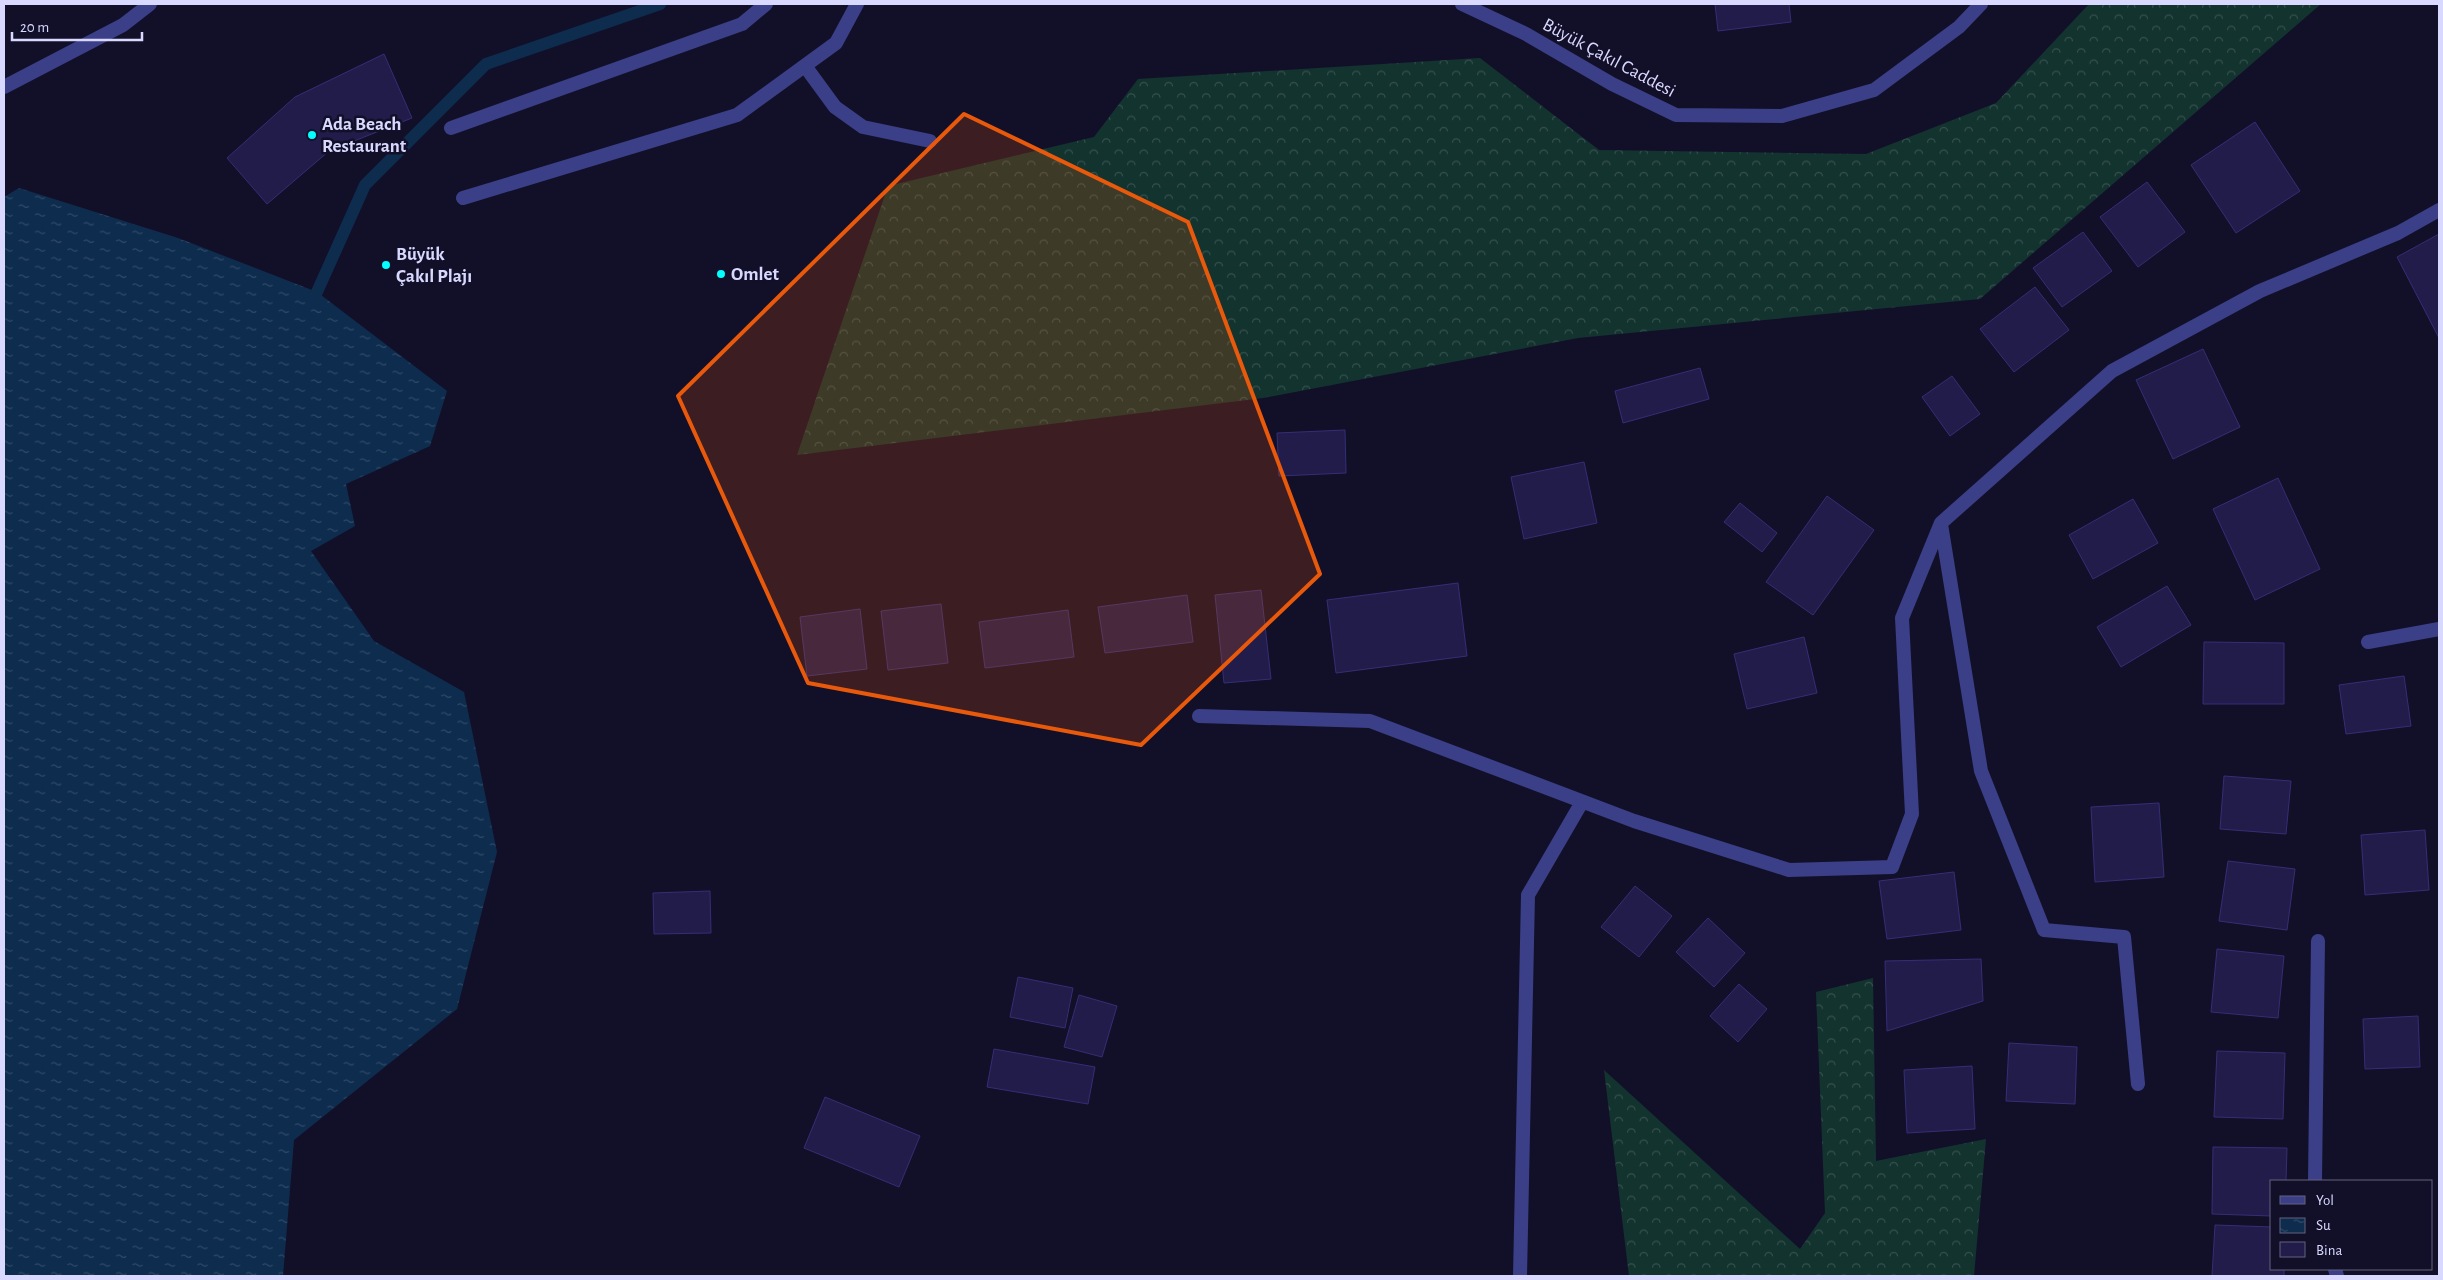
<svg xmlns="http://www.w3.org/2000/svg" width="2443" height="1280" font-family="'Alegreya Sans',sans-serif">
	<defs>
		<pattern id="forest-crowns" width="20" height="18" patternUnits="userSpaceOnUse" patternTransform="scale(1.25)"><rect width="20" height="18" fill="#13332f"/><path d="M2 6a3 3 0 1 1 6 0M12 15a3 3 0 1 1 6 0" fill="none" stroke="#35504e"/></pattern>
		<pattern id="water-ripples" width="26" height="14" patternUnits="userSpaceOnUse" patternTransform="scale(1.25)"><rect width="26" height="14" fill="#0e2c4e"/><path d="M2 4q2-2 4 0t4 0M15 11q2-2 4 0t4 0" fill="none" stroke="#304a69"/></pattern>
	</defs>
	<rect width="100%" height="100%" fill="#121029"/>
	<!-- forest -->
	<path fill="url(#forest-crowns)" d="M2089,4H2321L1980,299L1578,338L1263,398L797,455L888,186L1094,137L1138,79L1480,58L1599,150L1866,154L1996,103Z
		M1873,978L1876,1161L1986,1139L1974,1276H1629L1604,1070L1800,1249L1825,1213L1816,992Z"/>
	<!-- water -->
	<path fill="url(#water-ripples)" d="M19,188L178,238L317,292L447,391L430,446L346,484L355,526L311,551L374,641L464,692L497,852L457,1009L294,1140L283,1276H4V197Z"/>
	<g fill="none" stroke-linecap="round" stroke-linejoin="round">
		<!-- stream -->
		<path stroke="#0e2c4e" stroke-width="12" d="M317,292L365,185L486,64L660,4"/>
	</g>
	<!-- building -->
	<path fill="#211c4a" stroke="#352e76" d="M1715,4H1789L1791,22L1718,31Z
		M384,54L412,118L329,151L267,204L227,158L295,97Z
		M2255,122L2300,191L2236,233L2191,165Z
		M2147,182L2185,232L2138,267L2100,217Z
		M2083,232L2112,271L2062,307L2033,268Z
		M2439,234V338L2397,257Z
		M2035,287L2069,330L2014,372L1980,329Z
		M2203,349L2240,427L2173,459L2136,380Z
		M1700,368L1709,399L1623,423L1615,391Z
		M1952,376L1980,414L1950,436L1922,397Z
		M1345,430L1346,473L1279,476L1277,433Z
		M1584,462L1597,523L1524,539L1511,477Z
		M2278,478L2320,569L2255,600L2213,509Z
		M1827,496L1874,530L1813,615L1766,582Z
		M2133,499L2158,543L2093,579L2069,535Z
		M1740,503L1777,533L1762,552L1724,522Z
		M1458,583L1467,656L1336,673L1327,600Z
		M2167,586L2191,625L2121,667L2097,627Z
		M1261,590L1271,679L1224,683L1215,595Z
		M1187,595L1193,642L1105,653L1098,607Z
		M941,604L948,663L888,670L881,611Z
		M860,609L867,669L807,676L800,617Z
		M1068,610L1074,657L985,668L979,622Z
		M1804,637L1817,693L1747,709L1734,654Z
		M2204,642L2284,643V704H2203Z
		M2404,676L2411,726L2346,734L2339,685Z
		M2224,776L2291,781L2286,834L2220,829Z
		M2159,803L2164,877L2095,882L2091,807Z
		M2425,830L2429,890L2365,895L2361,835Z
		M2228,861L2295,869L2287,930L2219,921Z
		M1954,872L1961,930L1887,939L1879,881Z
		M1635,886L1672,916L1639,957L1601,927Z
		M710,891L711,933L654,934L653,893Z
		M1708,918L1745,953L1714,987L1676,952Z
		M2217,949L2284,956L2278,1018L2211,1012Z
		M1981,959L1983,1001L1887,1031L1885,961Z
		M1018,977L1073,988L1065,1028L1010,1017Z
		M1739,984L1767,1009L1738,1042L1710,1016Z
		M1079,995L1117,1006L1102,1057L1064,1047Z
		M2418,1016L2420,1067L2365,1069L2363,1019Z
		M2009,1043L2077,1047L2075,1104L2006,1101Z
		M994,1049L1095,1067L1088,1104L987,1087Z
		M2217,1051L2285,1053L2283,1119L2214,1117Z
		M1972,1066L1975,1129L1907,1133L1904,1070Z
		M825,1097L920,1136L899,1187L804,1148Z
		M2213,1147L2287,1148L2286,1181H2272V1216L2212,1214Z
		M2215,1225L2272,1227V1269H2284V1276H2212Z"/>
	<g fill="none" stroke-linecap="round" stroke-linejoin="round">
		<!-- service -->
		<path stroke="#3b3f88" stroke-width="14" d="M805,66L835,107L863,127L930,141
			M451,128L742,24L766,4
			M463,198L737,115L836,43L857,4"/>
		<!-- minor -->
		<path stroke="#3b3f88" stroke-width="14" d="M1462,4L1526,34L1612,84L1676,115L1782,116L1874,90L1959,27L1981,4
			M4,87L123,25L150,4
			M1941,524L1981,771L2044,930L2124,937L2138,1084
			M2368,642L2439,629
			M1199,716L1370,721L1634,821L1789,870L1892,867L1912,814L1902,618L1941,523L2112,371L2260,291L2398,233L2439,210
			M2315,1181L2318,941
			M2335,1269L2337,1276
			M1520,1276L1528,895L1582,802"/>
	</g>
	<!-- marked area -->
	<path fill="#e8590c" fill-opacity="0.2" stroke="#e8590c" stroke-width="4" stroke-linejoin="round" d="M964,114L1188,222L1320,574L1141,745L808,683L678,396Z"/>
	<!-- markers -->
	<g fill="#04fdff" stroke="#121029" stroke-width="2">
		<circle cx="312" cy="135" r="5"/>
		<circle cx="386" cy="265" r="5"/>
		<circle cx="721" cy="274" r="5"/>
	</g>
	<g text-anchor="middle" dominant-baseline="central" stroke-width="5" stroke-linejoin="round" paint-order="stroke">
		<!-- street labels -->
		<g font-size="19" fill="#d9d8ff" stroke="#121029">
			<text transform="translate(1609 58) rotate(28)">Büyük Çakıl Caddesi</text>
		</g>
		<!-- poi labels -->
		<g font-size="19" font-weight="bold" fill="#d9d8ff" stroke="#121029" text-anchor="start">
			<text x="322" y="124">Ada Beach<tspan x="322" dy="22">Restaurant</tspan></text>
			<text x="396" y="254">Büyük<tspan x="396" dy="22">Çakıl Plajı</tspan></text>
			<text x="731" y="274">Omlet</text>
		</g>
	</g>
	<!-- border -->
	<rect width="2443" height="1280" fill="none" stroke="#d9d8ff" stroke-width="10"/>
	<!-- legend -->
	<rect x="2270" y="1180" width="162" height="90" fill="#121029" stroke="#62607f"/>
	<rect x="2280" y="1196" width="25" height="8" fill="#3b3f88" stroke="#62607f"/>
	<text x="2316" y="1205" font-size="15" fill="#d9d8ff">Yol</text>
	<rect x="2280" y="1218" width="25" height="15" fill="url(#water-ripples)" stroke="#62607f"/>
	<text x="2316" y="1230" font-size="15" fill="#d9d8ff">Su</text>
	<rect x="2280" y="1242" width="25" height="15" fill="#211c4a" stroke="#62607f"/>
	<text x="2316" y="1255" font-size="15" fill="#d9d8ff">Bina</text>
	<!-- scale -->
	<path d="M12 32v8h130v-8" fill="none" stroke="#d9d8ff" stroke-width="2.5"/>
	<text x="20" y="32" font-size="15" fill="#d9d8ff" stroke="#121029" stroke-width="4" paint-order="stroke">20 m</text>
</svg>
